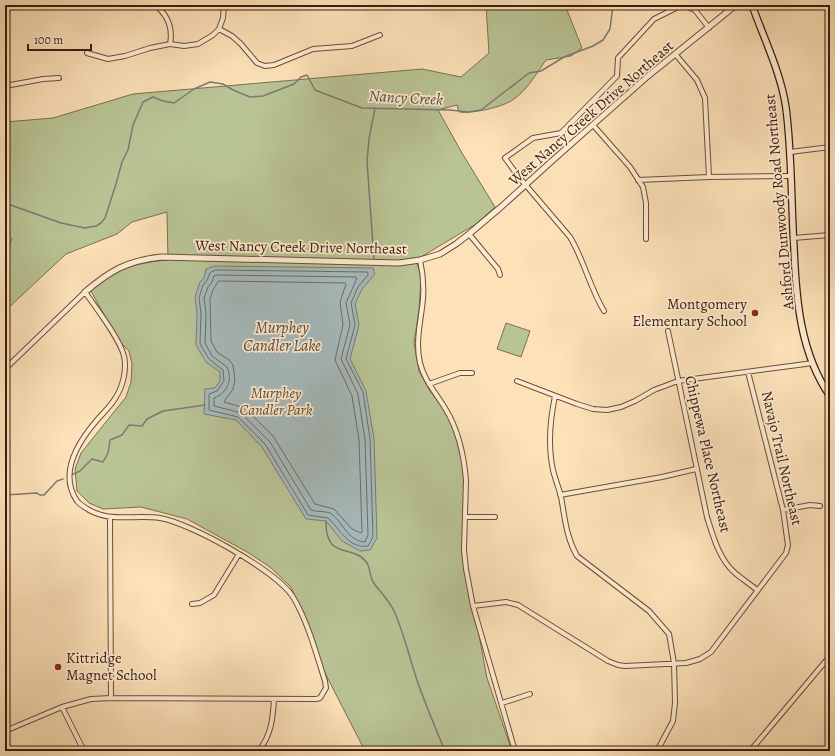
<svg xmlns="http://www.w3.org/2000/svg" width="835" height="756" font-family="Alegreya,serif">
	<rect width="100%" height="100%" fill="#fde2b9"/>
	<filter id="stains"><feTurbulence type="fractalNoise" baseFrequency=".005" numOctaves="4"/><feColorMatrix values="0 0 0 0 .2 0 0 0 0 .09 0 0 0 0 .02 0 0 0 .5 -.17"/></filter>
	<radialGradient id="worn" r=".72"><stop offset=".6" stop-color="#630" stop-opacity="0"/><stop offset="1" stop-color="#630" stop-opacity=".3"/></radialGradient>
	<!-- green -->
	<path fill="#b9c495" stroke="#7a7050" d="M486,5H565L582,48L571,56L546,60C537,73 527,90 514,99C504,107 472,114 459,112L457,105L438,110L462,153L495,207L476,224L416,260L421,277L419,310L414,343L419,371L431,393L450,414L462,452L464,476V536L469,581L487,678L512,751H365L324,671L291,587L270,567L247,552L187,519L141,507L103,509L89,503L77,491L75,469L81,453L126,397L131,382L132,364L129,351L118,340L91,291C108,269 142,262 168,260L167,212L132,222L117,234L66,254L5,311V256L12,239L5,235V122L53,118L133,94L422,69L461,77L489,53Z
		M506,323L530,331L521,357L497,349Z"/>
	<!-- water -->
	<path fill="#a5babb" stroke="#7b7b75" d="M215,266L373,268L375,274L362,289L355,304L359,325L350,359L366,391L374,439L377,538L370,550L360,551L342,541L326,521L306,519L262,447L236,420L204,414L205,389L215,388L220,381V372L206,362L196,345L197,313L195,297L200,282L204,278L206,269Z"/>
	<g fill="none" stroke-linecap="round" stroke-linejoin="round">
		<!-- shore -->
		<path stroke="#706b64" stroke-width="1" d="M216,270L367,272L368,273V275L358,287L351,303L355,325L346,359L363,392L370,439L373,537L368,546C349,549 340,529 328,518L308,515L265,444L238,417L209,410V394L217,391L224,381L223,370L209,359L200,344L201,313L199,298L203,285L207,280L210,273Z
			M217,275L356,277L357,278L346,303L350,325L341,359L358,394L365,440L368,535L365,542C347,541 342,520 330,513C325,511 317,512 311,510L270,442L242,414L238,412L214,406V398C227,393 233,380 227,367L212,356L205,343L206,313L204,298L208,287L212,282L214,276Z
			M219,281L345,283L346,284L340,302L343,325L335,360L352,396L359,440L362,532L361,533L352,529L334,509L315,504L273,436L245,408L224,402L225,400L233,389L235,380L233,365L229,360L217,352L211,341L210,299L213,290Z"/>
		<!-- stream -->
		<path stroke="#7b7b75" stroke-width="1.5" d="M5,203L61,223L85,228L96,226L101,223L105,218L116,184L122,162L128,150L133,125L143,102L153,97L163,101L174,103L194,89L210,82L223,84L233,90L250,97L263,96L294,84L301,77L307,75L315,90L362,108L450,110L468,112L481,110L529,73L541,71L564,57L593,46L603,40L610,29L613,5
			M374,260L367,161L369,139L375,108
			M71,475L80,471L92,459L103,462L108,453L110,440L122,435L129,425L142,426L147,419L163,411L205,405
			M5,494C16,496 26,493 37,493L40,495H44L57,481L63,479
			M326,521C325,563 356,542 368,565C370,570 370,576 373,582C380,592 389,600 394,611C404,633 410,660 418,683C426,706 436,729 445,751"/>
		<!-- minor casing -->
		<g stroke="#6c4e37" stroke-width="6">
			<path id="minor" d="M155,5C168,15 173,28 170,44
				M219,29L232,36L241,44L257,63L265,66L274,65L313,49L352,46L380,35
				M87,53L108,59L125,56L150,48L170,44L184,46L198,44L213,35L219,29L223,18L224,5
				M676,55L697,80L705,98L709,177
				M5,86L43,79L59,78
				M593,125L630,167L643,187L646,203V239
				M790,152L830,147
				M638,180L709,177L790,176
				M469,234L498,269L500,275
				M793,238L830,235
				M420,260C423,273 424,286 423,299C421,321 415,341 420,363C424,380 436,393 445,408C458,429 464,456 466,480L464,550L466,569L473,606L515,751
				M604,311C590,288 584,260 570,237L518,176L505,158L533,138L561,133L617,76L618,58L654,19L682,5L695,10L709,28
				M668,331L707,517C713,536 719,559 735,573C742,579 750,584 757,590
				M5,369L85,292C96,308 120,339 124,356C127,369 123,386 116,397C111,406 104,412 97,420C78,442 58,473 77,501C80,505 85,507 89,510C113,523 134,514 160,518C190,523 277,571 293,597C308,622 316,653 325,681L326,688L320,698L316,699L111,698L91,699L62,707L5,731
				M517,381L577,404L593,409L607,410L621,407L635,401L654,390L678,381L813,363
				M429,384L460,373H472
				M555,396C550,420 548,447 553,470C555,479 559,488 561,497C565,518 566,537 577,556L649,611L669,634L674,663L675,703L673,721L657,751
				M560,495L662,477L696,469
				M783,510L810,505L820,506
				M466,517H495
				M110,518L111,698
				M192,604L200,603L214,595L239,554
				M473,606L506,602L518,605L608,661L618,665L625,666L686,663L700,659L711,652L786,553L788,545L783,510L748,372
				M502,703L530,694
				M62,707L84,751
				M5,734L7,744L6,751
				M258,751C271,737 273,718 274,699
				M750,751L830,656"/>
		</g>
		<!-- tertiary casing -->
		<g stroke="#6c4e37" stroke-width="7">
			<path id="tertiary" d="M85,292C111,270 127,261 161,257L399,263L420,260L440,254L456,244L469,234L501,207L553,160L648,76L736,5"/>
		</g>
		<!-- secondary casing -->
		<g stroke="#3b1c0c" stroke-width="8">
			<path id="secondary" d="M752,5C764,39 781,73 786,108C792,154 791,201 794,248C796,298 800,353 830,396"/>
		</g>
		<!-- minor -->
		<use href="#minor" stroke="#feecd2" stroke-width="4"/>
		<!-- tertiary -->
		<use href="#tertiary" stroke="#feecd2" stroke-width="5"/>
		<!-- secondary -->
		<use href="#secondary" stroke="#feecd2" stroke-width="5.5"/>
	</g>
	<!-- markers -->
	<g fill="#8f2418" stroke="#feecd2" stroke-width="1.5">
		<circle cx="755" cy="313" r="4"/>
		<circle cx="58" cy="667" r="4"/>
	</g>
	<g text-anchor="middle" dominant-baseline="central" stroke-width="3.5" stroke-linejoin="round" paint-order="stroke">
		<!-- street labels -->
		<g font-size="15" fill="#3b1c0c" stroke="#feecd2">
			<text transform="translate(591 113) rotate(-41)">West Nancy Creek Drive Northeast</text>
			<text transform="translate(779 202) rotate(-95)">Ashford Dunwoody Road Northeast</text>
			<text transform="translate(301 247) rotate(1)">West Nancy Creek Drive Northeast</text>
			<text transform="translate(708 454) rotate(77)">Chippewa Place Northeast</text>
			<text transform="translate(782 458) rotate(77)">Navajo Trail Northeast</text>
		</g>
		<!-- poi labels -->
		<g font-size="15" fill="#3b1c0c" stroke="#feecd2" text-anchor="end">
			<text x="747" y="304">Montgomery<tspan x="747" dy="17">Elementary School</tspan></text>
			<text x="66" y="658" text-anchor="start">Kittridge<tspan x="66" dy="17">Magnet School</tspan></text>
		</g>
		<!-- park labels -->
		<g font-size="15" font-style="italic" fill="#614e35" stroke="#feecd2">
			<text x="276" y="393">Murphey<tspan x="276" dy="17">Candler Park</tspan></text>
		</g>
		<!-- water labels -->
		<g font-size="16" font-style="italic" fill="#5b4b41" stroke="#feecd2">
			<text transform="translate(406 98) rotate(3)">Nancy Creek</text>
			<text x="282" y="328">Murphey<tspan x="282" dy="18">Candler Lake</tspan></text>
		</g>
	</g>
	<!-- margin -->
	<rect width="835" height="756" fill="none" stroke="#fde2b9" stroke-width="20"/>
	<rect x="6" y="6" width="823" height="744" fill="none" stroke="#3b1c0c" stroke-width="2"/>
	<rect x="10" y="10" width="815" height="736" fill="none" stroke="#3b1c0c"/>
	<!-- scale -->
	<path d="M28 44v6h63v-6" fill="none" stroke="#3b1c0c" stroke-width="2"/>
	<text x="34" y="44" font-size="12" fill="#3b1c0c" stroke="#feecd2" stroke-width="3" paint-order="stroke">100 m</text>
	<rect width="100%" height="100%" filter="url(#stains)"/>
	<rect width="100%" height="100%" fill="url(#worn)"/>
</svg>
